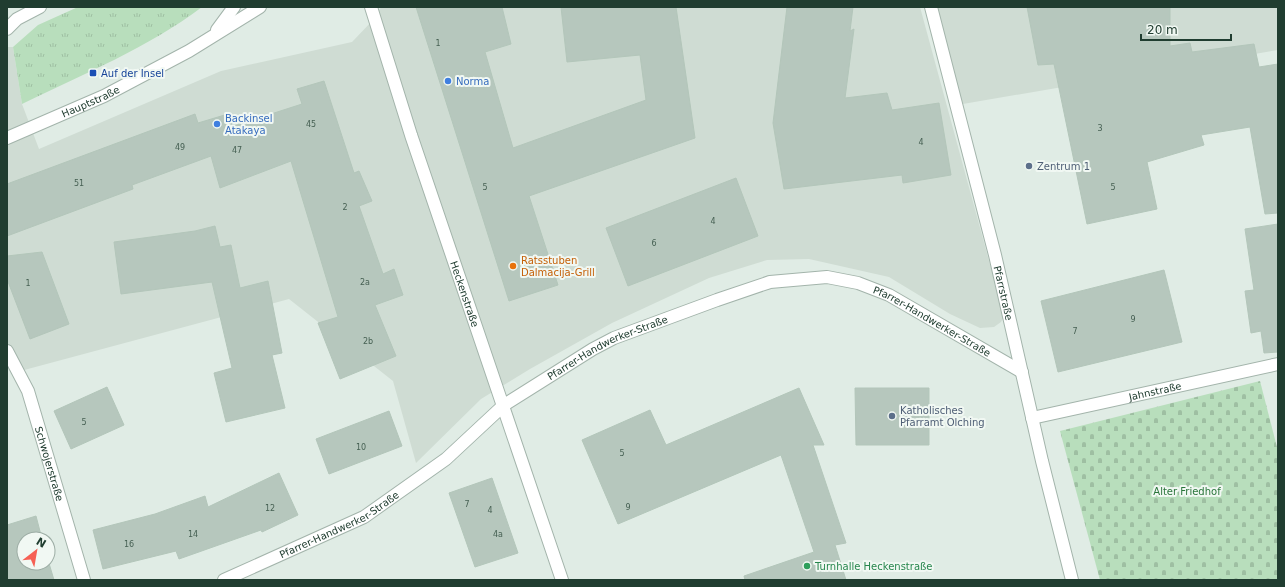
<svg xmlns="http://www.w3.org/2000/svg" width="1285" height="587" font-family="'DejaVu Sans',sans-serif">
	<defs>
		<pattern id="cemetery-stones" width="16" height="16" patternUnits="userSpaceOnUse"><rect width="16" height="16" fill="#b8debc"/><path d="M2 7V4a2 2 0 0 1 4 0v3zM10 15v-3a2 2 0 0 1 4 0v3z" fill="#9ebfa2"/></pattern>
		<pattern id="park-tufts" width="24" height="20" patternUnits="userSpaceOnUse"><rect width="24" height="20" fill="#b8debc"/><path d="M3 7l-1-3M5 7V3M7 7l1-3M15 17l-1-3M17 17v-4M19 17l1-3" fill="none" stroke="#9ebfa2"/></pattern>
	</defs>
	<rect width="100%" height="100%" fill="#e0ece5"/>
	<!-- built -->
	<path fill="#cfdcd3" d="M381,7H920L1004,316L1001,322L994,327L980,328L950,314L889,277L809,259L767,260L709,278L612,323L530,369L481,399L416,463L393,381L289,299L13,373L7,362V47H13L22,104L39,149L221,71L352,42L375,18Z
		M931,7H1278V50L957,105Z"/>
	<!-- cemetery -->
	<path fill="url(#cemetery-stones)" d="M1260,381L1278,451V580H1100L1060,431Z"/>
	<!-- park -->
	<path fill="url(#park-tufts)" d="M78,7H202C148,48 83,74 22,104L13,47L38,25Z"/>
	<!-- building -->
	<path fill="#b6c7bd" stroke="#b3c6ba" d="M416,7H502L511,44L485,52L513,148L646,100L640,55L567,62L561,7H676L695,138L529,196L558,285L509,301Z
		M787,7H853L850,31L854,29L845,98L887,93L892,110L939,103L951,175L903,183L902,175L784,189L773,123Z
		M1027,7H1170V46L1190,43L1192,52L1254,44L1259,67L1278,64V213L1265,214L1250,127L1201,135L1204,145L1147,162L1157,209L1087,224L1054,64L1038,65Z
		M324,81L354,173L359,171L372,201L359,206L383,274L394,269L403,295L375,305L396,356L340,379L318,323L338,317L291,161L220,188L211,156L132,185L133,189L7,236V184L195,114L198,123L228,114L234,126L302,104L297,89Z
		M736,178L758,236L628,286L606,228Z
		M1278,224V352L1264,353L1261,331L1251,333L1245,291L1254,290L1245,229Z
		M215,226L220,247L231,245L240,288L268,281L282,353L272,355L285,408L226,422L214,373L232,368L212,282L121,294L114,242L195,231Z
		M42,252L69,324L30,339L7,279V256Z
		M1164,270L1182,342L1058,372L1041,301Z
		M107,387L124,425L71,449L54,411Z
		M799,388L824,445H813L846,543L835,545L846,580H745L744,576L814,552L781,455L618,524L582,440L650,410L666,445Z
		M855,388H929V445H856Z
		M389,411L402,446L329,474L316,439Z
		M279,473L298,515L262,532L261,530L179,559L176,551L103,569L93,530L155,514L205,496L208,507Z
		M492,478L518,553L475,567L449,493Z
		M36,516L42,539H24V563H48V560L54,580H7V525Z"/>
	<g fill="none" stroke-linecap="round" stroke-linejoin="round">
		<!-- minor casing -->
		<g stroke="#a3b4ab" stroke-width="14">
			<g id="minor">
				<path id="s1" d="M371,7L411,135L562,580"/>
				<path id="s2" d="M931,7L995,255L1042,461L1072,580"/>
				<path d="M7,29L17,19L40,7"/>
				<path d="M217,30L234,7"/>
				<path id="s3" d="M7,138L104,96L189,51L260,7"/>
				<path id="s4" d="M7,351L28,391L84,580"/>
				<path id="s5" d="M1032,418L1278,364"/>
				<path id="s6" d="M224,580L364,517L446,459L504,405L593,349L614,338L717,300L770,282L827,277L858,283L889,295L1022,372"/>
			</g>
		</g>
		<!-- minor -->
		<use href="#minor" stroke="#fff" stroke-width="12"/>
	</g>
	<!-- markers -->
	<rect fill="#1a4fb4" stroke="#f1f8f3" stroke-width="1.5" x="89" y="69" width="8" height="8" rx="2"/>
	<g fill="#3f7fe0" stroke="#f1f8f3" stroke-width="1.5">
		<circle cx="448" cy="81" r="4"/>
		<circle cx="217" cy="124" r="4"/>
	</g>
	<g fill="#5c6f8a" stroke="#f1f8f3" stroke-width="1.5">
		<circle cx="1029" cy="166" r="4"/>
		<circle cx="892" cy="416" r="4"/>
	</g>
	<circle fill="#e8710a" stroke="#f1f8f3" stroke-width="1.5" cx="513" cy="266" r="4"/>
	<circle fill="#2e9e5b" stroke="#f1f8f3" stroke-width="1.5" cx="807" cy="566" r="4"/>
	<g text-anchor="middle" dominant-baseline="central" stroke-width="4" stroke-linejoin="round" paint-order="stroke">
		<!-- number labels -->
		<g font-size="8" fill="#466053">
			<text x="438" y="43">1</text>
			<text x="311" y="124">45</text>
			<text x="1100" y="128">3</text>
			<text x="921" y="142">4</text>
			<text x="180" y="147">49</text>
			<text x="237" y="150">47</text>
			<text x="79" y="183">51</text>
			<text x="485" y="187">5</text>
			<text x="1113" y="187">5</text>
			<text x="345" y="207">2</text>
			<text x="713" y="221">4</text>
			<text x="654" y="243">6</text>
			<text x="365" y="282">2a</text>
			<text x="28" y="283">1</text>
			<text x="1133" y="319">9</text>
			<text x="1075" y="331">7</text>
			<text x="368" y="341">2b</text>
			<text x="84" y="422">5</text>
			<text x="361" y="447">10</text>
			<text x="622" y="453">5</text>
			<text x="467" y="504">7</text>
			<text x="628" y="507">9</text>
			<text x="270" y="508">12</text>
			<text x="490" y="510">4</text>
			<text x="193" y="534">14</text>
			<text x="498" y="534">4a</text>
			<text x="129" y="544">16</text>
		</g>
		<!-- transit labels -->
		<g font-size="10" fill="#164399" stroke="#f1f8f3" text-anchor="start">
			<text x="101" y="73">Auf der Insel</text>
		</g>
		<!-- shop labels -->
		<g font-size="10" fill="#366cbe" stroke="#f1f8f3" text-anchor="start">
			<text x="456" y="81">Norma</text>
			<text x="225" y="118">Backinsel<tspan x="225" dy="12">Atakaya</tspan></text>
		</g>
		<!-- street labels -->
		<g font-size="10" fill="#203d30" stroke="#f1f8f3">
			<text stroke="none"><textPath href="#s3" startOffset="91">Hauptstraße</textPath></text>
			<text stroke="none"><textPath href="#s2" startOffset="295">Pfarrstraße</textPath></text>
			<text stroke="none"><textPath href="#s1" startOffset="302">Heckenstraße</textPath></text>
			<text stroke="none"><textPath href="#s6" startOffset="800">Pfarrer-Handwerker-Straße</textPath></text>
			<text stroke="none"><textPath href="#s6" startOffset="452">Pfarrer-Handwerker-Straße</textPath></text>
			<text stroke="none"><textPath href="#s5" startOffset="126">Jahnstraße</textPath></text>
			<text stroke="none"><textPath href="#s4" startOffset="121">Schwojerstraße</textPath></text>
			<text stroke="none"><textPath href="#s6" startOffset="128">Pfarrer-Handwerker-Straße</textPath></text>
		</g>
		<!-- service labels -->
		<g font-size="10" fill="#4e5e75" stroke="#f1f8f3" text-anchor="start">
			<text x="1037" y="166">Zentrum 1</text>
			<text x="900" y="410">Katholisches<tspan x="900" dy="12">Pfarramt Olching</tspan></text>
		</g>
		<!-- food labels -->
		<g font-size="10" fill="#c56008" stroke="#f1f8f3" text-anchor="start">
			<text x="521" y="260">Ratsstuben<tspan x="521" dy="12">Dalmacija-Grill</tspan></text>
		</g>
		<!-- park labels -->
		<g font-size="10" fill="#29753a" stroke="#f1f8f3">
			<text x="1187" y="491">Alter Friedhof</text>
		</g>
		<!-- leisure labels -->
		<g font-size="10" fill="#27864d" stroke="#f1f8f3" text-anchor="start">
			<text x="815" y="566">Turnhalle Heckenstraße</text>
		</g>
	</g>
	<!-- border -->
	<rect width="1285" height="587" fill="none" stroke="#203d30" stroke-width="16"/>
	<!-- north arrow -->
	<g transform="translate(36 551) rotate(31)"><circle r="19" fill="#f1f8f3" stroke="#9dada5"/>
	<path d="M0-3L7 15L0 10L-7 15Z" fill="#f66054"/>
	<text y="-6" font-size="11" font-weight="bold" text-anchor="middle" fill="#203d30">N</text>
	</g>
	<!-- scale -->
	<path d="M1141 34v6h90v-6" fill="none" stroke="#203d30" stroke-width="2"/>
	<text x="1147" y="34" font-size="12" fill="#203d30" stroke="#f1f8f3" stroke-width="3" paint-order="stroke">20 m</text>
</svg>
